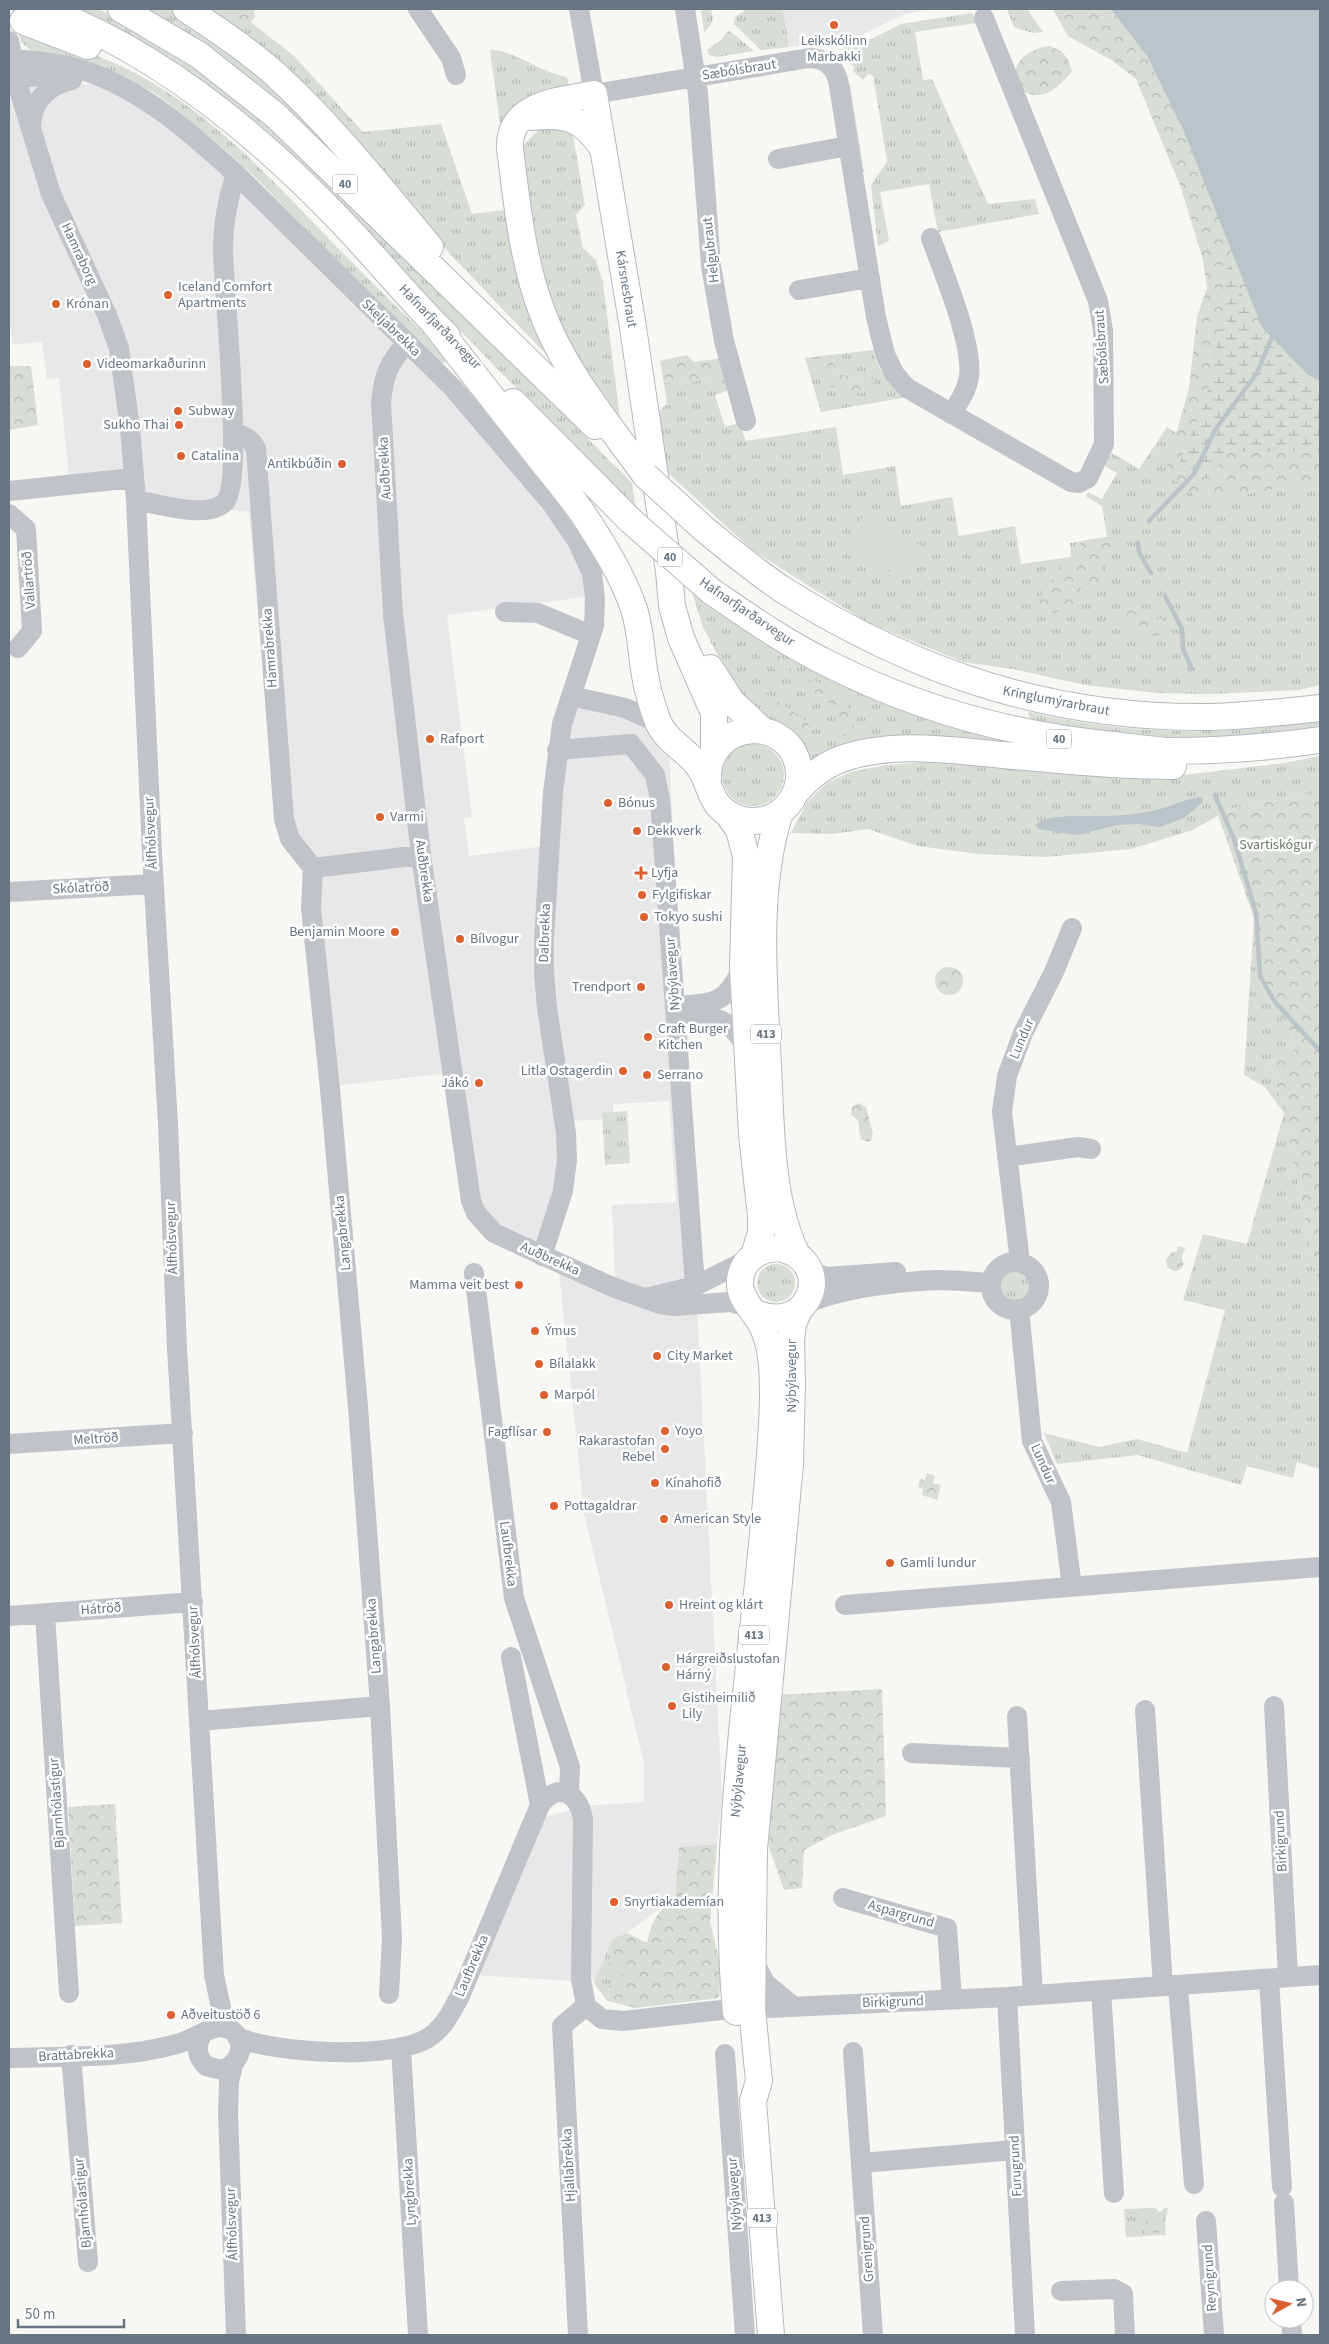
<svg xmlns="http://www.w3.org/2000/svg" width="1329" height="2344" font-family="'Source Sans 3',sans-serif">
	<defs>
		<pattern id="grass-tufts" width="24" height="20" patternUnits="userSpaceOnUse" patternTransform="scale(1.25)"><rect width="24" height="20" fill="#d8ddd5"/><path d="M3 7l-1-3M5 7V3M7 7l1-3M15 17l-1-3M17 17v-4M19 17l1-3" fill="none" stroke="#b3b8b2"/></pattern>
		<pattern id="forest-crowns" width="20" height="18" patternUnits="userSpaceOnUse" patternTransform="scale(1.25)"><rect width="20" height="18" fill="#d8ddd5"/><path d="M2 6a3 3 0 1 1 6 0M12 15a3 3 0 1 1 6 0" fill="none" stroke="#b3b8b2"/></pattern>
		<pattern id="wetland-marsh" width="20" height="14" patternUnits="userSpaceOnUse" patternTransform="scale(1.25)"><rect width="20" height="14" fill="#d8ddd5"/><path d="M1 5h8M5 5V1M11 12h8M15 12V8" fill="none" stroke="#b3b8b2"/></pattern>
	</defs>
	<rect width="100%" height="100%" fill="#f7f7f4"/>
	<!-- built -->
	<path fill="#e7e8e7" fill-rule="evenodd" d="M783,9H933L905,14L862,35L789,47Z
		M9,82L104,85L157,117L240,185L451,391L576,543L592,596L447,615L472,817L464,818L469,856L552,845L573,699L642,720L669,750L722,1797L717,1844L679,1847L675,1900L664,1906L627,1933L612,1939L602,1979L572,1981L475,1975L538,1819L584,1806L644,1802V1763L584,1513L559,1271L474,1219L450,1073L333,1086L306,872L276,827L249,512L138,497L137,481L70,487L59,378L47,379L42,342L13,345L9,319ZM669,1101L676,1202L612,1205L615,1277L560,1255L550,1245L567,1121L613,1119V1104Z"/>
	<!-- grass -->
	<path fill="url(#grass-tufts)" fill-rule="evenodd" d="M75,9H99L135,27L216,80L340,191L632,483L636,511L331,198Z
		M143,9H172L210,33L277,87L353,174Z
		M196,9H234L294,56L363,132L441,124L472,214L512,209L561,370L432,235Z
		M701,9H710C716,19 712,25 704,32Z
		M747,9H783L789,47L761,50L734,24L735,17Z
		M1007,9H1027L1043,32L1033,33L1014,27Z
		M972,13L976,23L915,32L923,80L932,79L988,204L1035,199L1039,214L938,232L929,184L880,192L889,241L878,246L871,186L887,161L873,76L868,74L863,80L853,71L855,67L847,62L844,45L873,38L901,24Z
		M17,27C64,44 113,58 156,85C224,126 279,187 334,244C372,283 411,321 450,358L442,365L377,302L259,181L224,149L172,106L153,92L113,72L33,52L21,42Z
		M728,31L731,32L754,51L716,57L709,55L707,50L721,40Z
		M490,49C519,53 540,72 567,77L570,89L501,133Z
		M845,84H850L864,172L860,173Z
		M542,126L572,130L585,205L576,215L583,248L596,260L603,283L621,426L570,357L533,262L523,146Z
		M873,350C879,374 890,381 908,397L821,412L805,358ZM832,360L839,374L857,379L873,377L824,385Z
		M723,373L729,390L715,395L725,427L739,423L746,441L836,427L843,475L895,466L901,506L952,497L959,536L1015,526L1021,564L1071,557L1070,543L1107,537L1102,506L1087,497L1086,495L1088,492L1102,499L1117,473L1103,465L1107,455L1112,453L1139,469L1167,427L1221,463L1320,466V685L1299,690L1208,694L1156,693L1085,685L1013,669L963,662L869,623L815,590L752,550L668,473L659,411L667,404L664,383L692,382Z
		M690,586L896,708L1016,744L809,764L771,720L752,707L730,679L703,627Z
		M1029,712C1120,734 1229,738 1320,719V730C1242,740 1161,743 1083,731C1066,728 1048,724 1031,720L1028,714Z
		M722 775a31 31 0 1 1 62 0a31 31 0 1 1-62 0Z
		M1320,756V792L1230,809L1193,830L1131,849L1045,857L979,854L918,846L868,829L832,834L791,833L807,802L827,783L850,772L886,765L957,760L1091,771L1184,775L1284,763Z
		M1254,918L1261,988L1291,1031L1295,1056L1270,1061L1284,1112L1320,1292V1469L1297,1462L1293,1478L1247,1466L1241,1485L1138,1455L1057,1464L1044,1433L1099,1447L1137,1439L1187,1453L1225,1310L1183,1300L1203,1234L1247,1244L1284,1113L1265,1087L1244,1075Z
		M627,1111L630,1163L605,1165L602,1113Z
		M757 1283a19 19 0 1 1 38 0a19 19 0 1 1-38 0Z
		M999 1286a17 17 0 1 1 34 0a17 17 0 1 1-34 0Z
		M612,1939L609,1964L623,1974L609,1986L607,2001L594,1983Z
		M1156,2208L1159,2212H1145H1161L1164,2208H1168L1165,2223L1166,2235L1126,2237L1124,2209Z"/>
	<!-- forest -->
	<path fill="url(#forest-crowns)" d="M212,9H254L255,17L245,29L237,28Z
		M1053,9H1320V479L1235,497L1195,496L1165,473L1189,388L1197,317L1207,288L1203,260L1181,188L1136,79L1113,61L1068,36Z
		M1049,46C1063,50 1069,57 1072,72C1067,76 1063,82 1058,86C1018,118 990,56 1049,46Z
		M687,355L694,362L722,358L723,373L692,382L664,383L660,361Z
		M832,360L839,374L857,379L873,377L874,390L862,393L824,385L820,361Z
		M9,366H31L38,425L9,430Z
		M1107,537L1112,544L1108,560L1099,582L1080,589C1077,609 1062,612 1044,615L1038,605L1043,590L1053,583L1059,566H1071L1079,558L1081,541Z
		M1132,606L1138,615L1145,619H1162L1164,627L1159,635L1143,637L1128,627L1125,610Z
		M763,648C775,650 789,662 793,673L791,677H785L760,658L759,655Z
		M810,680C824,682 842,696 849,708C853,714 853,723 854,731L850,735L844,736C839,729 840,721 836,713C832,702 818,696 809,689L808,682Z
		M762,693C771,694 776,700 783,705C794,713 814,721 812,738L807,739C803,735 800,730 797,726C786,715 765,712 759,696Z
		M1320,792V1292L1284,1112L1270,1061L1295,1055L1291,1031L1261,988L1254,918L1218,815L1230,809Z
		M935 981a14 14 0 1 1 28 0a14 14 0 1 1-28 0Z
		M859,1103L866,1107L873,1133L871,1140L868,1142L861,1140L858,1120L851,1115L852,1107Z
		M1178,1246L1185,1248C1185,1250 1183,1252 1182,1255C1181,1263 1189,1268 1174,1271L1167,1267L1166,1259L1171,1253L1177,1251Z
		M927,1473L935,1476L933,1483L941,1485L937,1500L922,1495L923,1489L918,1487L920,1479L925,1480Z
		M882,1689L886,1816L832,1835L804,1850L802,1888L784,1890L769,1847L774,1695Z
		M115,1804L122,1923L75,1926L68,1807Z
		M717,1844L710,1922L721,1967L719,1998L636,2008L607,2001L609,1986L623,1974L609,1964L612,1939L627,1933L647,1943C651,1924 657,1909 675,1900L679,1847Z
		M1145,2212H1162L1163,2232L1146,2233Z"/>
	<!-- wetland -->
	<path fill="url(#wetland-marsh)" d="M1226,254L1257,329L1300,374L1320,388V451L1230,452L1207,479L1180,461L1206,400L1226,301Z"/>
	<!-- pitch -->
	<path fill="#d8ddd5" d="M864,514L923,547L905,579L846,547Z"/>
	<!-- water -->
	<path fill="#bac4c9" d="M1111,9H1320V381L1307,374L1262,327L1183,129L1147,56Z
		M1201,797L1203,802L1184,818L1160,827L1137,824L1117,825L1077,835L1038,829L1036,825C1048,813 1086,817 1103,816C1120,816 1139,814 1156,810C1172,806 1185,799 1201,797Z"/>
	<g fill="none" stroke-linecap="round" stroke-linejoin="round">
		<!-- stream -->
		<path stroke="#bac4c9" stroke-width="4.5" d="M1149,521L1194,474L1215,430L1257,373L1272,337
			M1138,543L1139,552L1151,573
			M1165,596L1182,629L1183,649L1192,669
			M1215,795L1234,839L1256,913L1260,976L1275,1002L1320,1051"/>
		<!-- major casing -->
		<g stroke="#b5b9bd" stroke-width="28">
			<path id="major" d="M44,9C156,51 253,130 336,216C374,255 408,298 447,336
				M121,9L199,55L275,115L595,426
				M186,9C217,29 248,50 275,74C332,126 381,188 430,247
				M23,21L88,46
				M531,117C566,113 582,118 602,147
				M434,323C467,366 501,409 534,451C550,472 568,492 583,514C602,543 623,576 634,609C641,630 641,654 645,675C647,690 652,705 657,719C663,738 683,748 695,762C706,773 707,786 714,799C725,819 752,826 772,817C789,809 800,791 799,773C795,713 706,717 708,780
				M513,402L631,521
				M646,476C608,423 563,371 541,309C522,258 517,203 510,149C508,103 559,101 594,94L632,321L669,571L672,606L681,638L714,713V752
				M704,529C730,550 757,573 785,591C918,674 1053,719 1211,717C1247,716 1284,712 1320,708
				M711,591C749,617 786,643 827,663C917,709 1013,735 1113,745C1131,747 1150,750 1169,751C1219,751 1271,747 1320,740
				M710,668L732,702L762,730
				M795,793C808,778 822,766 841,759C892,741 950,750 1003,755C1060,760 1116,766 1173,766
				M780,812C755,890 764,984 768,1065C771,1125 770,1200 797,1255
				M728,814L739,830L746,856L743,966L752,1135L761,1216V1233L754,1255
				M736,2012C721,1853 748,1692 763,1534C767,1489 772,1444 773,1399C773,1377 773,1351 764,1330C758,1314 742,1303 740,1286C738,1256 771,1239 795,1254C832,1277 803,1334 756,1313
				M771,2335L753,2101L759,2081L752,2009L754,1849L790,1464L792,1384L791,1340L793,1324L799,1310"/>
		</g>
		<!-- minor -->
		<path stroke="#c0c3c7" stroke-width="20" d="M418,9L451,58L456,75
			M579,9L594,94L809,58C824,58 834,66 838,80L876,317L885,354L894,373L907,388L1071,482L1079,483L1088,478L1104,444L1103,330L1098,301L1092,286L984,18
			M685,9L698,94L711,266L724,341L746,421
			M9,41L21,96L51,194L107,315L119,348L130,428L136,500L152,853L168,1124L177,1348L199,1721L214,1975L223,2017L229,2029
			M13,59C37,61 62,63 85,71C143,90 191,133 236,174L453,388L552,504L577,541L592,573L595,598L594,626L562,724L553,792L544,939V972L547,1008L566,1133L567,1160L563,1191L542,1256
			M16,78L41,76L72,79
			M31,127C31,102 48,85 72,80
			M778,159L848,146
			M931,238C943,272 973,342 969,376C967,391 959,402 951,414
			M799,290L870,278
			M406,343C388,365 384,374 381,402L393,614L421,855L471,1201L476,1213L494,1233L610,1286L660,1304L674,1306L730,1302L749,1307
			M233,433C244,436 251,438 256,449L284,819L290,839L313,868
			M9,491L134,478
			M136,500C159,504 206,519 224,503C245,485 223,286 223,248C223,222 228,198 236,174
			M9,514L26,529L32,631L18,648
			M505,612L538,613L591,635
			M571,696L625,708L657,722
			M557,750L631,744L655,775L660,799L695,1286
			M313,868L311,908L330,1089L358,1407L380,1706L392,1938L389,1994
			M313,868L421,855
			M9,892L153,884
			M675,1006C714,1003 726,1005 743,966
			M683,1017C716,1016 729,1017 746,1047
			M1007,1157L1078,1147L1091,1149
			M1020,1262L1002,1112L1007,1076L1023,1033L1054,972L1072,928
			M991 1286a24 24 0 1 1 48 0a24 24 0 1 1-48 0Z
			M809,1271L827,1277L896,1272
			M474,1273L514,1598L570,1767L569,1793
			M646,1298L695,1286L749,1259
			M805,1304C843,1288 896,1282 937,1280C955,1280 974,1282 991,1283
			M1019,1309L1032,1441L1061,1502L1072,1587
			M9,1444L183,1433
			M845,1605L1320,1567
			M45,1614L69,1993
			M9,1616L193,1602
			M511,1657L540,1805
			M1274,1706L1288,1977
			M1145,1710L1163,1986
			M1017,1716L1033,1995
			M199,1721L380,1706
			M912,1753L1020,1758
			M843,1898L947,1928L952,1999
			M753,1959L765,1983L793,2006
			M1269,1979L1282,2187
			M1178,1987L1194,2184
			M1101,1990L1114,2193
			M1007,1997L1025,2335
			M237,2037C275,2054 393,2060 428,2038C444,2028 451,2012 460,1996L540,1805C558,1781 579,1793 583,1819L581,1979L586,2006L602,2019L623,2021L721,2010L1007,1997L1320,1975
			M401,2048L418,2335
			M853,2052L873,2335
			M725,2054L745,2335
			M71,2055L88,2262
			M9,2058C64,2056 123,2059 177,2044C189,2041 212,2026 222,2027C248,2031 245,2063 222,2070L206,2066C197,2057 195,2046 202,2035
			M233,2065L229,2082L228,2113L236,2335
			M861,2163L1015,2150
			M1284,2203L1289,2289
			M1206,2221L1214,2335
			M1061,2291L1114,2289L1123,2294L1125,2335
			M1291,2319L1292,2335
			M578,2335L562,2026L586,2006"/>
		<!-- major -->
		<use href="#major" stroke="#fff" stroke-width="26"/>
		<!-- major-bridge casing -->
		<g stroke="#b5b9bd" stroke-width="28" stroke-linecap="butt">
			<path id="major-bridge" d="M646,476L704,529
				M631,521L711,591"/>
		</g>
		<!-- major-bridge -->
		<use href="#major-bridge" stroke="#fff" stroke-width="26"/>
	</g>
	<!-- markers -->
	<g fill="#db6030" stroke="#fff" stroke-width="2">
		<circle cx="834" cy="25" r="5"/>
		<circle cx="168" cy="295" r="5"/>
		<circle cx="56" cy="304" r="5"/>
		<circle cx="87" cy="364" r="5"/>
		<circle cx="178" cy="411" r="5"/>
		<circle cx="179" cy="425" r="5"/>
		<circle cx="181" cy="456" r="5"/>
		<circle cx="342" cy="464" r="5"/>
		<circle cx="430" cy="739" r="5"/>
		<circle cx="608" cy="803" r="5"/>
		<circle cx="380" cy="817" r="5"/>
		<circle cx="637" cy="831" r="5"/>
		<path d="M638.5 865.5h5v5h5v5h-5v5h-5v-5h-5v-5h5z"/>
		<circle cx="642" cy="895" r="5"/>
		<circle cx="644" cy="917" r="5"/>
		<circle cx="395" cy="932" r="5"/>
		<circle cx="460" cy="939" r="5"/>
		<circle cx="641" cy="987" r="5"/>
		<circle cx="648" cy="1037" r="5"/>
		<circle cx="623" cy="1071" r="5"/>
		<circle cx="647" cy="1075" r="5"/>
		<circle cx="479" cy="1083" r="5"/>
		<circle cx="519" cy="1285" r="5"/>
		<circle cx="535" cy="1331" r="5"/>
		<circle cx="657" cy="1356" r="5"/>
		<circle cx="539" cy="1364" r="5"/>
		<circle cx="544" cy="1395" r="5"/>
		<circle cx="665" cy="1431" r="5"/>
		<circle cx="547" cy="1432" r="5"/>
		<circle cx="665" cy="1449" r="5"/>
		<circle cx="655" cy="1483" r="5"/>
		<circle cx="554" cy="1506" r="5"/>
		<circle cx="664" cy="1519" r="5"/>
		<circle cx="890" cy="1563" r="5"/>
		<circle cx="669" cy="1605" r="5"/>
		<circle cx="666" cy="1667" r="5"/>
		<circle cx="672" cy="1706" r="5"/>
		<circle cx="614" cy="1902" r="5"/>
		<circle cx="171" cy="2015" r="5"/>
	</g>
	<g text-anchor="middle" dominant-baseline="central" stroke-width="5" stroke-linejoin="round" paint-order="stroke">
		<!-- shield labels -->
		<g fill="#fff" stroke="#959ea8" stroke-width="1">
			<rect x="332.5" y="174.5" width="25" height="19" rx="4"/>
			<rect x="657.5" y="547.5" width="25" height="19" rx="4"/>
			<rect x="1046.5" y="729.5" width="25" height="19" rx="4"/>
			<rect x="751" y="1024.5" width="30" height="19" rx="4"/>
			<rect x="739" y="1625.5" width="30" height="19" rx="4"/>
			<rect x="747" y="2208.5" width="30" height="19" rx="4"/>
		</g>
		<g font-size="12" font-weight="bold" fill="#677583">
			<text x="345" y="184">40</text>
			<text x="670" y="557">40</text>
			<text x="1059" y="739">40</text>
			<text x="766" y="1034">413</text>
			<text x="754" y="1635">413</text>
			<text x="762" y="2218">413</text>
		</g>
		<!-- poi labels -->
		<g font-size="14" fill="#677583" stroke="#fff" text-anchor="start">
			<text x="834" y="41" text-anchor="middle">Leikskólinn<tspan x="834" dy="16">Marbakki</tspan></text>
			<text x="178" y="287">Iceland Comfort<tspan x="178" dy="16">Apartments</tspan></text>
			<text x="66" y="304">Krónan</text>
			<text x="97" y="364">Videomarkaðurinn</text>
			<text x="188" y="411">Subway</text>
			<text x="169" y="425" text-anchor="end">Sukho Thai</text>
			<text x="191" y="456">Catalina</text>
			<text x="332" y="464" text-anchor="end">Antikbúðin</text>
			<text x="440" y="739">Rafport</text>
			<text x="618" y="803">Bónus</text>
			<text x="390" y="817">Varmi</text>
			<text x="647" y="831">Dekkverk</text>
			<text x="651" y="873">Lyfja</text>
			<text x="652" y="895">Fylgifiskar</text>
			<text x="654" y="917">Tokyo sushi</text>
			<text x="385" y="932" text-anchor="end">Benjamin Moore</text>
			<text x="470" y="939">Bílvogur</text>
			<text x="631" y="987" text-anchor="end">Trendport</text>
			<text x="658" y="1029">Craft Burger<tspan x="658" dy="16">Kitchen</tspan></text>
			<text x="613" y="1071" text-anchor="end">Litla Ostagerdin</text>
			<text x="657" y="1075">Serrano</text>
			<text x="469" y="1083" text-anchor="end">Jákó</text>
			<text x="509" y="1285" text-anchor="end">Mamma veit best</text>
			<text x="545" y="1331">Ýmus</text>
			<text x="667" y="1356">City Market</text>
			<text x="549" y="1364">Bílalakk</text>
			<text x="554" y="1395">Marpól</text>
			<text x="675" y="1431">Yoyo</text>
			<text x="537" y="1432" text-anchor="end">Fagflísar</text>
			<text x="655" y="1441" text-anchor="end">Rakarastofan<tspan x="655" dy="16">Rebel</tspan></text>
			<text x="665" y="1483">Kínahofið</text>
			<text x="564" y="1506">Pottagaldrar</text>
			<text x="674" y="1519">American Style</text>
			<text x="900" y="1563">Gamli lundur</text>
			<text x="679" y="1605">Hreint og klárt</text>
			<text x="676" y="1659">Hárgreiðslustofan<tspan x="676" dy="16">Hárný</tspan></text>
			<text x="682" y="1698">Gistiheimilið<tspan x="682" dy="16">Lily</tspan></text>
			<text x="624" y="1902">Snyrtiakademían</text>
			<text x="181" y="2015">Aðveitustöð 6</text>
		</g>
		<!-- street labels -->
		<g font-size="14" fill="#677583" stroke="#fff">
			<text transform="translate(739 70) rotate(-9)">Sæbólsbraut</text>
			<text transform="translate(711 250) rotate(-96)">Helgubraut</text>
			<text transform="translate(79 254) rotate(65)">Hamraborg</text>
			<text transform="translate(626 289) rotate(81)">Kársnesbraut</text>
			<text transform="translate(440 327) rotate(46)">Hafnarfjarðarvegur</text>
			<text transform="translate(391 328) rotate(44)">Skeljabrekka</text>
			<text transform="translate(1102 347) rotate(-94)">Sæbólsbraut</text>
			<text transform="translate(385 468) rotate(-93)">Auðbrekka</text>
			<text transform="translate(29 580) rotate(-94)">Vallartröð</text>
			<text transform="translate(747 612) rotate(34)">Hafnarfjarðarvegur</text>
			<text transform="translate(270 648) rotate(-94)">Hamrabrekka</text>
			<text transform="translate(1056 701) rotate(11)">Kringlumýrarbraut</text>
			<text transform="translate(151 833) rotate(-93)">Álfhólsvegur</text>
			<text transform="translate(424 871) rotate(82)">Auðbrekka</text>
			<text transform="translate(81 888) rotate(-3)">Skólatröð</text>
			<text transform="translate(545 933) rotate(-88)">Dalbrekka</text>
			<text transform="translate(673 974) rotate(-94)">Nýbýlavegur</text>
			<text transform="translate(1022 1039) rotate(-67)">Lundur</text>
			<text transform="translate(343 1233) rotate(-95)">Langabrekka</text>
			<text transform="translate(172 1238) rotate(-92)">Álfhólsvegur</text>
			<text transform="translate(550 1259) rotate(24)">Auðbrekka</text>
			<text transform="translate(792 1376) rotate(-90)">Nýbýlavegur</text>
			<text transform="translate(96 1439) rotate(-4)">Meltröð</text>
			<text transform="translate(1043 1464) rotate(66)">Lundur</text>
			<text transform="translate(508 1554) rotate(83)">Laufbrekka</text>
			<text transform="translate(101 1609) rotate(-4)">Hátröð</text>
			<text transform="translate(374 1636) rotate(-94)">Langabrekka</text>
			<text transform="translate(195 1642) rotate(-93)">Álfhólsvegur</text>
			<text transform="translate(739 1781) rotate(-85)">Nýbýlavegur</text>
			<text transform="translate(57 1803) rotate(-94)">Bjarnhólastígur</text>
			<text transform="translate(1281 1841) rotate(-93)">Birkigrund</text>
			<text transform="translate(901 1914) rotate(16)">Aspargrund</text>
			<text transform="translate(472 1966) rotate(-67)">Laufbrekka</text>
			<text transform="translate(893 2002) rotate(-2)">Birkigrund</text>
			<text transform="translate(76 2055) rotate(-3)">Brattabrekka</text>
			<text transform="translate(569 2165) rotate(-93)">Hjallabrekka</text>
			<text transform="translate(1016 2166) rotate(-93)">Furugrund</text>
			<text transform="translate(410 2192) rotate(-93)">Lyngbrekka</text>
			<text transform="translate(735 2194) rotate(-94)">Nýbýlavegur</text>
			<text transform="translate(83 2203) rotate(-95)">Bjarnhólastígur</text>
			<text transform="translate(232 2224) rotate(-92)">Álfhólsvegur</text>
			<text transform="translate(867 2249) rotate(-94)">Grenigrund</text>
			<text transform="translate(1210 2278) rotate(-94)">Reynigrund</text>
		</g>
		<!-- park labels -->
		<g font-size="14" fill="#697b66" stroke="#fff">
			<text x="1276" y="845">Svartiskógur</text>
		</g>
	</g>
	<!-- border -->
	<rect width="1329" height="2344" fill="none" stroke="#677583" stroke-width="20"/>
	<!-- north arrow -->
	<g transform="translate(1289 2304) rotate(82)"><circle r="24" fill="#ffffff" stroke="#c2c8cd"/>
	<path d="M0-4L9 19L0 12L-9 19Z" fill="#db6030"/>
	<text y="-8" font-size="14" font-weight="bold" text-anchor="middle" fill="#677583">N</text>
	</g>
	<!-- scale -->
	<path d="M18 2319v8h106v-8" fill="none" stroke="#677583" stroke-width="2.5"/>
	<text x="25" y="2319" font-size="15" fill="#677583" stroke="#ffffff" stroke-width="4" paint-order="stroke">50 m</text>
</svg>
